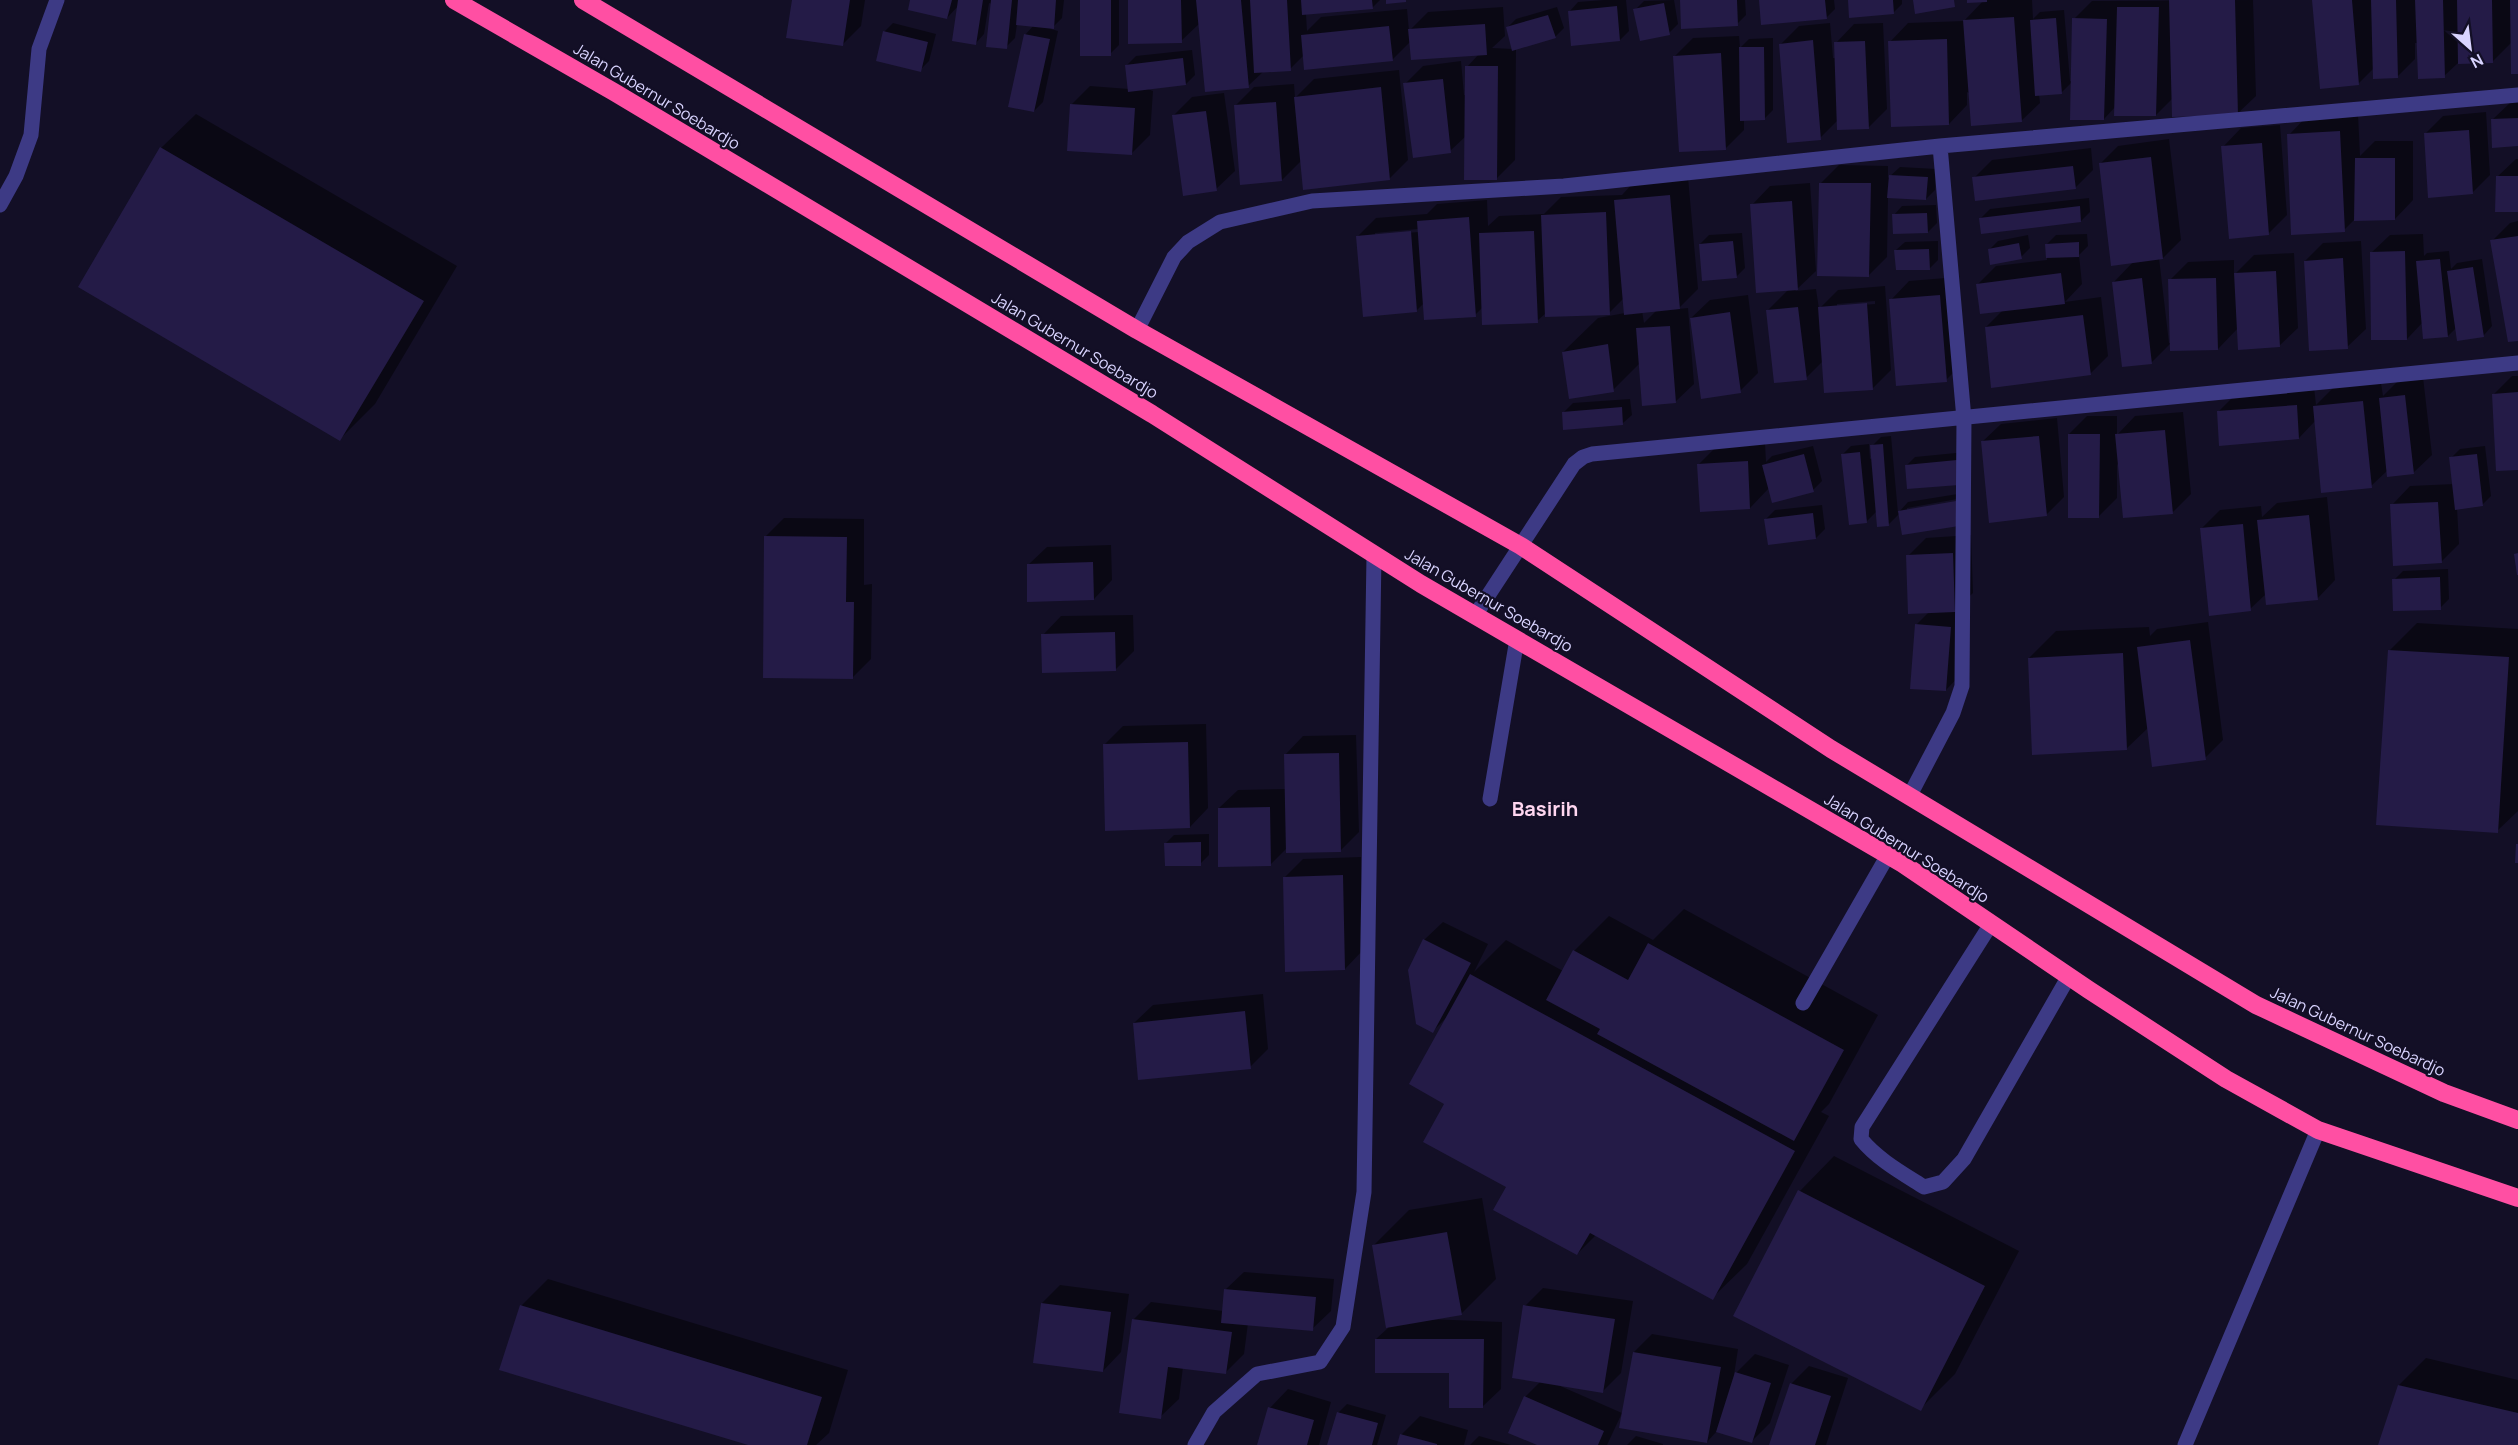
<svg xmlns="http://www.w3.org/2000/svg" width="2518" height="1445" font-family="Manrope,sans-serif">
	<rect width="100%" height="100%" fill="#130f26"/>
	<!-- shadow -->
	<path fill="#0007" fill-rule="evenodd" d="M793,0H865L861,26L843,44Z
		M912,0H1064L1062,18L1051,29L1058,31L1043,102L1034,111L1025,35L1034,25L1017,24L1015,38L1006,47L992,4L989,3L984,34L976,43L959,5L947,18Z
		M1082,0H1119V45L1110,54Z
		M1129,0H1380L1372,8L1306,14L1307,31L1321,17L1407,9L1409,31L1428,12L1503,7L1505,36L1492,48L1513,49L1507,28L1516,19L1557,7L1564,28L1555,37L1516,48L1515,160L1497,178L1466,136L1450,151L1405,84L1423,66L1461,61L1464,95H1466L1467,67L1479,54L1411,41L1392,60L1304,55L1290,69L1264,71L1248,86L1200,23L1181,41Z
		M1604,0H1626L1629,31L1620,40L1570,11L1578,2Z
		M1674,0L1678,24L1669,33L1635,10L1644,1Z
		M1682,0H1745L1746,15L1737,24Z
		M1760,0H1834L1835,9L1826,18Z
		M1849,0H1902V4L1893,13Z
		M1969,0H2032L2033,19L2040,12L2064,10L2070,81H2073L2074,19L2092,1L2253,0L2256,96L2237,114L2173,98L2156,115L2116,106L2104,119L2073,81L2062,92L2039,94L2040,103L2021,121L1967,92V105L1949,124L1890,42L1908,23L1964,21L1984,0Z
		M2314,0H2518V73L2512,42L2492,62L2458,63L2444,76L2418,43H2415V59L2397,77L2374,68L2358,84Z
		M893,23L936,34L929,61L920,70L884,32Z
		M1830,23L1833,58H1836V43L1854,24L1883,23L1887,109L1869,127L1838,120L1820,138L1781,44L1799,26Z
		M1739,36L1740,48L1749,39L1773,38V110L1764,119H1744V130L1726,148L1675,56L1693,38Z
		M1192,50L1195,75L1186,84L1145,88L1153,91L1150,135L1132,153L1071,105L1090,86L1129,89L1127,65L1136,56Z
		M1399,70L1408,160L1389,179L1302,160L1282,180L1235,106L1254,87L1294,84L1295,98L1314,79Z
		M1224,93L1235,171L1216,189L1173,116L1192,97Z
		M2518,101V145L2492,120L2511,102Z
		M2486,112L2490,175L2472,193L2425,134L2443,116Z
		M196,114L457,266L375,404L340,439L161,148Z
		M2358,114L2360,156L2375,141H2413V200L2395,219H2355L2344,230L2289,135L2307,116Z
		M2280,125L2287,215L2269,233L2223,147L2241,128Z
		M2169,139L2181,240L2163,258H2159L2169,343H2171L2151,363L2113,283L2134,261L2100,164L2118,146Z
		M2091,148L2093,170L2075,188L1974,178L1992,160Z
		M2516,159H2518V210L2497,177Z
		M1839,165L1888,166V178L1900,167L1936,169L1935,190L1926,199L1888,197L1887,257L1868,276L1821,183Z
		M1688,177L1698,289L1678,309L1688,308L1694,384L1675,402L1640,363L1613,390L1563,352L1598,318L1625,313L1624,298L1609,313H1546L1537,321L1483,307L1475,315L1425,302L1416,311L1357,237L1376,218L1427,214L1437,204L1487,200L1488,226L1499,216L1544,214L1561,197L1622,195L1634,182ZM1418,229V232L1375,236V233ZM1657,310L1644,323L1642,311Z
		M1810,183L1816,271L1795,291L1816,289L1819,309L1838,290L1885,286L1891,370L1872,389L1823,361L1806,378L1767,311L1788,290L1752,205L1770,186ZM1875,301V304L1837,307V304Z
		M2089,198L2090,212L2081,221L1981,218L1990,209Z
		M1936,205L1937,223L1928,232L1894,215L1902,206Z
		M2518,221V339L2492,241L2510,223Z
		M1742,233L1745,268L1736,277L1700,244L1709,235Z
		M2087,234L2088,246L2079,255L2082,284L2065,302L2101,297L2108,356L2090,374L1986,327L2004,309L1978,284L1996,266L2047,260V244L2056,235Z
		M2423,234L2424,256L2427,253L2449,251L2451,269L2457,263L2482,259L2492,326L2484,335L2457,327L2448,336L2423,322L2407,339L2371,253L2390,235Z
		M2028,235L2030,248L2021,257L1989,250L1998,241Z
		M1938,241V260L1929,269L1896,250L1905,242Z
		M2361,241L2366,329L2347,347L2305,261L2323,243Z
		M2294,253L2298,328L2279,346L2238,328L2218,349L2170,280L2188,262L2234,260V275L2254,255Z
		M1958,277L1964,362L1946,380L1891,300L1909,281Z
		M1748,295L1758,373L1740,391L1690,319L1710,300Z
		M2512,376H2518V468L2494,394Z
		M2423,377L2432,455L2413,473L2388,470L2371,486L2316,420L2299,438L2218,412L2236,394L2314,387L2316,405L2333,388L2381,383L2383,396L2399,380Z
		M1630,399L1632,415L1623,423L1564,412L1573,403Z
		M2183,412L2191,494L2173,512L2117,464V498L2099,516L2069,434L2087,416H2117V435L2135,416Z
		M2057,418L2064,497L2046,515L1982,442L2001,424Z
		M1891,436L1898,513L1908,502L1964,493L1968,516L1900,513L1889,524L1877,511L1867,521L1842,455L1851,446L1869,444L1870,459L1873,458L1872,446L1881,437ZM1963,498L1964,501L1907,511V508Z
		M1765,443L1766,462L1772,456L1813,446L1822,481L1813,490L1769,488L1750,508L1699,464L1717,446Z
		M2485,446L2491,496L2482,505L2457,508L2459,544L2441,562L2392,505L2410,486L2454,484L2451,458L2460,449Z
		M1966,452L1968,474L1906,466L1915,457Z
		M2327,497L2335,580L2317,599L2267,593L2250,609L2202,528L2220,510L2261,506L2262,517L2277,503Z
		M1822,505L1825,529L1816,538L1766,519L1775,510Z
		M784,518L864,519V585L872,584L871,659L853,677L766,536Z
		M1971,535L1973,593L1957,608L1964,671L1946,690L1916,625L1929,612L1908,556L1926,538Z
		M1111,545L1112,580L1094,599L1028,565L1047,547Z
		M2448,569L2449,599L2440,608L2394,580L2403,571Z
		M1133,615L1134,651L1116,669L1043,635L1061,616Z
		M2208,622L2223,740L2205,758L2149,727L2126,749L2029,658L2056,631L2149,627L2150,636L2157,629Z
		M2417,623L2518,629V811L2497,831L2390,650Z
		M1206,724L1208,808L1190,827L1104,745L1123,726Z
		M1356,735L1359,832L1341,850L1288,847L1270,865L1219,808L1238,790L1286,789L1285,755L1303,736Z
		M1209,834V855L1200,864L1165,844L1174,835Z
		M1361,857L1363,950L1345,969L1285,877L1303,859Z
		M1684,909L1878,1015L1829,1104L1821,1112L1829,1116L1747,1264L1712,1298L1596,1235L1577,1254L1508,1187L1446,1103L1447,1017L1433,1031L1424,940L1443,922L1488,944L1474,972L1506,940L1563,971L1574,951L1609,916L1653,940Z
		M1263,994L1268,1049L1250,1067L1134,1023L1153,1005Z
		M1834,1156L2019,1251L1955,1374L1920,1409L1800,1191Z
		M1482,1198L1496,1279L1461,1314L1428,1319L1502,1322L1501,1389L1482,1407L1451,1371L1376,1339L1388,1328L1374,1245L1409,1210Z
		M1244,1272L1334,1279L1331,1311L1312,1329L1248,1323L1244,1354L1226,1372L1183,1367L1179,1399L1160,1417L1133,1320L1151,1302L1223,1311L1225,1290Z
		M548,1279L848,1370L829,1433L816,1445H753L521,1306Z
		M1060,1285L1129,1294L1121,1352L1103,1371L1042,1303Z
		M1543,1288L1633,1301L1621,1373L1603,1391L1558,1385L1622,1413L1607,1445H1541L1525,1397L1541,1381L1525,1306Z
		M1652,1334L1738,1349L1734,1375L1755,1354L1789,1365L1770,1423L1751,1442L1717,1431L1707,1442L1634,1352Z
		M2426,1358L2518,1380V1445H2380L2399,1385Z
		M1809,1366L1848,1378L1826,1445H1771L1791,1384Z
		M1288,1389L1331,1402L1319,1445H1259L1270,1408Z
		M1347,1404L1386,1415L1377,1445H1328L1338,1413Z
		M1420,1416L1468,1430L1464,1445H1398L1401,1435Z
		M1479,1436L1511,1445H1470Z
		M1636,1436L1663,1444V1445H1627Z"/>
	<!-- building -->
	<path fill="#241b47" d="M792,0H850L843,46L786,38Z
		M910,0H952L947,19L908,10Z
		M958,0H983L976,45L952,41Z
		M991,0H1012L1007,49L986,47Z
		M1018,0H1056L1054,29L1016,25Z
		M1080,0H1111V56H1080Z
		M1128,0H1181L1182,43L1128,44Z
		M1196,0H1241L1249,88L1205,92Z
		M1250,0H1287L1291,71L1254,73Z
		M1301,0H1372L1373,9L1302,15Z
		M1386,0H1406V2L1386,4Z
		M1680,0H1737L1738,26L1681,29Z
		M1759,0H1825L1827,19L1761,25Z
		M1848,0H1893L1894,14L1849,18Z
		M1913,0H1954L1955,7L1915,14Z
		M1967,0H1987V2L1967,3Z
		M2169,0H2235L2238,115L2172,117Z
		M2312,0H2352L2359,85L2320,89Z
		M2371,0H2396L2398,78L2373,79Z
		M2415,0H2443L2445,78L2418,79Z
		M2457,0H2492L2493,63L2458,64Z
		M2510,0H2518V74H2511Z
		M1664,3L1670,35L1640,41L1633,9Z
		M1617,6L1620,41L1571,46L1568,11Z
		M2117,7H2159L2156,116H2114Z
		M1548,15L1556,38L1512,51L1506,27Z
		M2014,17L2022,122L1971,126L1963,20Z
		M2056,18L2062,94L2035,96L2030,20Z
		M2072,18L2107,19L2104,120H2070Z
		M1485,24L1487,55L1411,60L1408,29Z
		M1389,26L1393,61L1304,70L1301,35Z
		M883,31L928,42L921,72L876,61Z
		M1024,34L1050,39L1034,112L1008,107Z
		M1947,39L1949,125L1891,127L1888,41Z
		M1813,40L1821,140L1787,143L1779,44Z
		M1865,41L1869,129L1837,130L1834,42Z
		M1739,47H1764L1765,120L1740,121Z
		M1721,53L1726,150L1679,152L1673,56Z
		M1183,58L1186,85L1128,92L1125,65Z
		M1465,66H1498L1497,180H1464Z
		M1443,79L1451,153L1413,158L1403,83Z
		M1381,87L1390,180L1303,190L1294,97Z
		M1276,102L1282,181L1240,185L1234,105Z
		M1070,104L1135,108L1132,155L1067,151Z
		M1206,111L1217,191L1183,196L1172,115Z
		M2518,118V146L2492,148L2491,119Z
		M2469,130L2473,194L2428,198L2424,133Z
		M2340,131L2345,232L2291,235L2287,134Z
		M2262,143L2269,235L2229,239L2221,146Z
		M160,147L424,301L340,441L78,287Z
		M2151,157L2163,259L2111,266L2099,163Z
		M2355,158H2395V220L2354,221Z
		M2073,166L2076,189L1975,201L1972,177Z
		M1889,175L1928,177L1926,200L1887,198Z
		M2496,176H2518V212H2495Z
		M1819,183H1871L1869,277L1817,276Z
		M1670,195L1680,309L1624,315L1614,200Z
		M1792,201L1798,290L1756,293L1750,204Z
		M2080,206L2081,222L1981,234L1979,218Z
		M1606,212L1610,315L1545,317L1541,215Z
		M1927,213L1928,233L1893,234L1892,214Z
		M1469,217L1476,317L1424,320L1417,221Z
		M1411,231L1417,312L1363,317L1356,236Z
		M1534,231L1538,323L1482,325L1479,233Z
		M2518,236V341L2508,342L2490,240Z
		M1733,241L1737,278L1702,281L1699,244Z
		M2079,242V257L2046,258L2045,244Z
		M2019,243L2022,259L1990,265L1988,249Z
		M1929,249L1930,270H1896L1894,250Z
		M2405,251L2407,340H2371L2370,252Z
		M2343,258L2348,349L2309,351L2304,261Z
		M2440,259L2448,337L2423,339L2416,261Z
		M2473,267L2484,337L2457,341L2447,271Z
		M2276,271L2280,347L2238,350L2234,273Z
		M2061,273L2065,304L1980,314L1976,284Z
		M2142,278L2152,364L2122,367L2112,282Z
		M2216,278L2218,350L2170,351L2168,279Z
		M1940,295L1947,382L1896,386L1889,299Z
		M1867,303L1873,390L1824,393L1818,307Z
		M1798,307L1807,380L1774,383L1766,310Z
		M1730,312L1741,393L1701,399L1690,318Z
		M2083,315L2091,375L1991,388L1985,327Z
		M1670,326L1676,403L1642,406L1636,328Z
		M1608,344L1614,392L1569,399L1562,352Z
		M2518,392V470L2496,471L2492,394Z
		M2405,395L2414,474L2387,477L2379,398Z
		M2363,401L2372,488L2321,493L2313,406Z
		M2297,405L2299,439L2219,446L2217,411Z
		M1622,407L1623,425L1563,430L1562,412Z
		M2165,430L2173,514L2123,518L2115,434Z
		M2068,434H2100L2099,518H2068Z
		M2039,436L2047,516L1989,523L1981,441Z
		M1883,444L1889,526L1877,527L1870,445Z
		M1860,452L1867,523L1849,525L1841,454Z
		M1804,454L1814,492L1772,503L1762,465Z
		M2477,454L2483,506L2455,510L2449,457Z
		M1957,460L1959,485L1907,489L1905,465Z
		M1748,461L1750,509L1700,512L1697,464Z
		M1956,501L1959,526L1902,535L1898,511Z
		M2438,502L2442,563L2393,566L2390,504Z
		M1813,513L1816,539L1768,545L1764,519Z
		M2309,515L2318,600L2266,605L2257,520Z
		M2243,524L2251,611L2209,616L2200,528Z
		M764,536L847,537L846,602H854L853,679L763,678Z
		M1953,553L1955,612L1908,614L1906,555Z
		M2518,553V575H2517L2514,554Z
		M1093,562L1094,600L1027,602V564Z
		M2440,577L2441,610L2393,611L2392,579Z
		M1915,624L1951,627L1946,691L1910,689Z
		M1115,632L1116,671L1042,673L1041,634Z
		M2190,640L2206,760L2152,767L2137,647Z
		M2388,650L2509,657L2498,833L2376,825Z
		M2123,653L2127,750L2032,755L2028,658Z
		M1188,742L1190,828L1105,831L1103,744Z
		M1339,753L1341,852L1286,853L1284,754Z
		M1270,807L1271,866L1218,867V808Z
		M1201,842V866H1165L1164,843Z
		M2516,844H2518V863H2515Z
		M1343,875L1345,970L1285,972L1283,877Z
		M1423,939L1471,963L1433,1033L1416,1024L1408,970Z
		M1648,943L1844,1050L1794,1141L1597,1034L1600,1029L1546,1000L1573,950L1628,980Z
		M1470,974L1795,1151L1713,1300L1590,1233L1577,1255L1493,1210L1506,1187L1423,1142L1444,1104L1409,1084Z
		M1245,1011L1251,1069L1138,1080L1133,1023Z
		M1798,1190L1985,1286L1921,1411L1733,1316Z
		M1447,1232L1462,1315L1386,1328L1372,1245Z
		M1224,1289L1316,1297L1313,1331L1221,1323Z
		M1041,1303L1111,1312L1103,1372L1033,1363Z
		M520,1305L822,1397L807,1445H748L499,1370Z
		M1523,1305L1615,1319L1603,1393L1512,1378Z
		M1132,1319L1232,1332L1226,1374L1168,1367L1161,1419L1119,1413Z
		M1375,1339H1484L1483,1408H1449V1373H1375Z
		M1633,1352L1721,1367L1707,1443L1619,1428Z
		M1735,1372L1771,1383L1752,1443L1716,1432Z
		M1790,1383L1831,1396L1815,1445H1769Z
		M2398,1385L2518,1413V1445H2378Z
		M1524,1396L1604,1431L1598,1445H1537L1508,1433Z
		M1268,1407L1314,1420L1307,1445H1257Z
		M1337,1412L1378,1423L1372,1445H1327Z
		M1400,1434L1437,1444V1445H1397Z"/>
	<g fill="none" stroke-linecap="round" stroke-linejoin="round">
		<!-- lane -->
		<path stroke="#3d3a85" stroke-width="15" d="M0,205L16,176L31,135L39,49L57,0
			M1490,799L1517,639
			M1991,924L1862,1127L1861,1139C1877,1159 1902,1173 1924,1187L1943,1182L1964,1159L2069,976
			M1803,1003L1888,855
			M2185,1445L2318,1130"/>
		<!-- street -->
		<path stroke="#3d3a85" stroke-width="15" d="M1137,330L1174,257L1188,242L1220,222L1312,201L1564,186L1940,146L2518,95
			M1476,614L1574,464L1583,457L1592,454L2518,363
			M1909,797L1953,713L1962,686L1964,419L1940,146
			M1195,1445L1214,1412L1257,1374L1320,1362L1343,1327L1364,1192L1374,555"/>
		<!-- highway -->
		<path stroke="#ff4fa3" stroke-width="18" d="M454,0L614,92L1152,414L1421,584L1903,864L2089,990L2226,1079L2318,1130L2518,1198
			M583,0L1137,330L1521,546L1831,749L2256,1005L2444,1093L2518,1120"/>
	</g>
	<g text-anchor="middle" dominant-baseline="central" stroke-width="4.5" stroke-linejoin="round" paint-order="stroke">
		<!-- street labels -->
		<g font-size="16" fill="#d9d4ff" stroke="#130f26">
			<text transform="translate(657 96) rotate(31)">Jalan Gubernur Soebardjo</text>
			<text transform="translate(1075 345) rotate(31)">Jalan Gubernur Soebardjo</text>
			<text transform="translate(1489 600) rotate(30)">Jalan Gubernur Soebardjo</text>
			<text transform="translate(1907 848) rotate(32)">Jalan Gubernur Soebardjo</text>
			<text transform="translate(2358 1031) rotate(25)">Jalan Gubernur Soebardjo</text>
		</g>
		<!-- quarter labels -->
		<g font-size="20" font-weight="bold" fill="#ffd6f0" stroke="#130f26">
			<text x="1545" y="808">Basirih</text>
		</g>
	</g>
	<!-- north arrow -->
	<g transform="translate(2470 48) rotate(152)" stroke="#130f26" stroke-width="4.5" paint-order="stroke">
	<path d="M0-4.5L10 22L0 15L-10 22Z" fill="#d9d4ff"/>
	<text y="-9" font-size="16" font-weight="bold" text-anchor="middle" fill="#d9d4ff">N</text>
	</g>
</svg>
